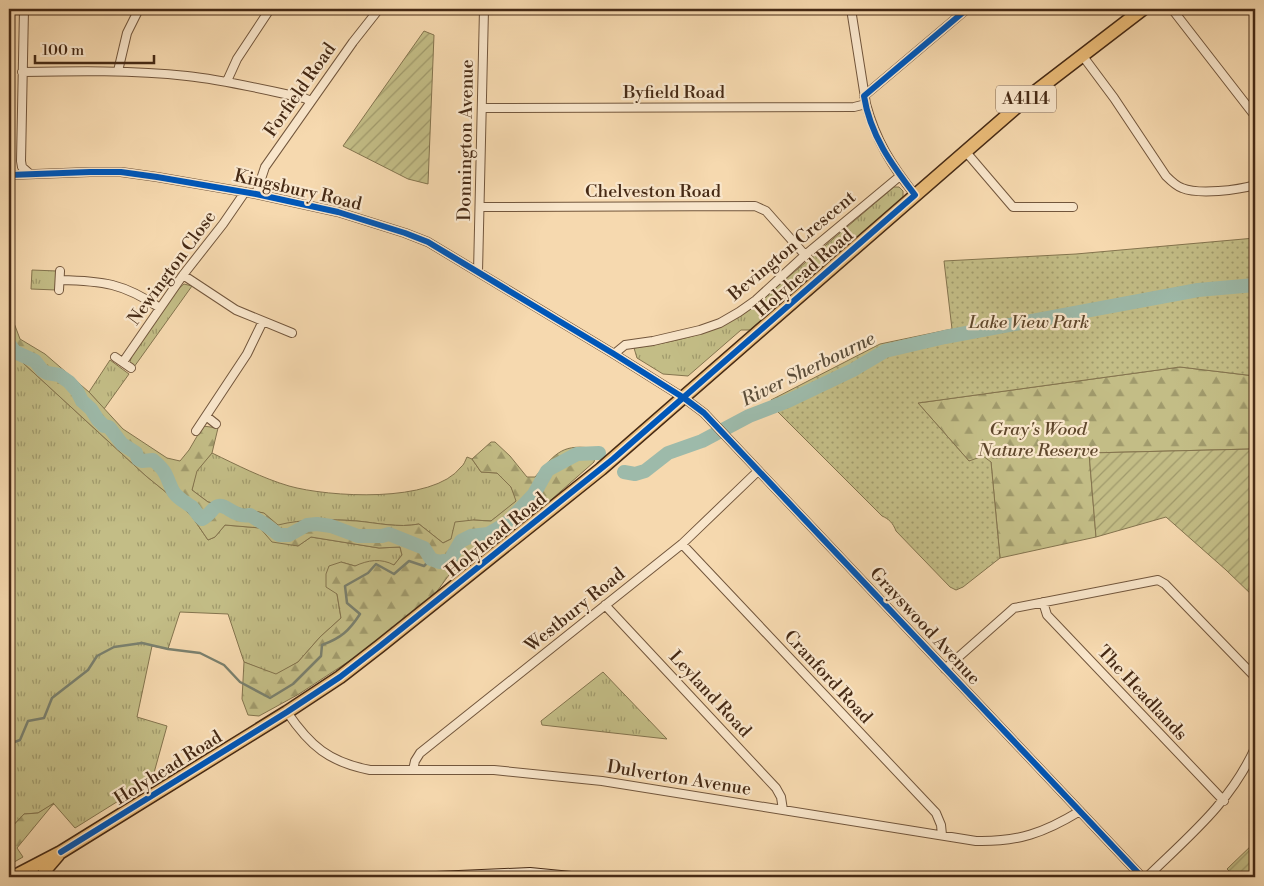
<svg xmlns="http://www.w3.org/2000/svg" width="1264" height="886" font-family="'Libre Bodoni',serif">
	<defs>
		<pattern id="grass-tufts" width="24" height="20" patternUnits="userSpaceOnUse" patternTransform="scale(1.25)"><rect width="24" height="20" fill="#c3bd86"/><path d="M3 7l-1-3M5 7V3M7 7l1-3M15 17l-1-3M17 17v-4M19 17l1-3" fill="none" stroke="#a09a6c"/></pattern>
		<pattern id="forest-firs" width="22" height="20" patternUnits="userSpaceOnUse" patternTransform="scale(1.25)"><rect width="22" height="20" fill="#c3bd86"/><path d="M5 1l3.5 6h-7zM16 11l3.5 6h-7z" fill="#a09a6c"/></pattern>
		<pattern id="park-dots" width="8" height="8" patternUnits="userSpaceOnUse" patternTransform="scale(1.25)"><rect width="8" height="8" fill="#c3bd86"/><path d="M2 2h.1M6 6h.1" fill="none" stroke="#a09a6c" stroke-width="1.8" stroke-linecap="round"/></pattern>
		<pattern id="garden-furrows" width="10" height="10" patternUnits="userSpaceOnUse" patternTransform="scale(1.25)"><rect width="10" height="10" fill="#c3bd86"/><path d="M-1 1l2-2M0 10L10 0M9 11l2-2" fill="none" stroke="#a09a6c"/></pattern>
	</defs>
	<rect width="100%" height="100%" fill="#f6d9af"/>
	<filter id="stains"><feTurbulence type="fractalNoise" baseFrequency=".004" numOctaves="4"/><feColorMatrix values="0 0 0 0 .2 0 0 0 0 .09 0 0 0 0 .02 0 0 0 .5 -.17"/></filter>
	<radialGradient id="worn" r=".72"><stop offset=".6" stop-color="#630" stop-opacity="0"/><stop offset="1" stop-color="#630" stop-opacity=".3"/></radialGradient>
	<!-- grass -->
	<path fill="url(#grass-tufts)" stroke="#84744e" d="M894,187H899L903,191V198L750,330H741L688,376L663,374L637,358L634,348C678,341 715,334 752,308Z
		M32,270L57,271L56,290L31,289Z
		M184,284L192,286L134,367L130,362L132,354L178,289Z
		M9,350L146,476L178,502L193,518L208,540L215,537L225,525L261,528L298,546L311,537L379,548L400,547L402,555L394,565L355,566L341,562L337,594L341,618L320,637L298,662L276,675L244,662L228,614L180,612L168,649L152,646L137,717L167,726L152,780L75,828L54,804L38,813L24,814L9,830Z
		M110,360L129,374L104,409L89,392Z
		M212,453C237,465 262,478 289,486C328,497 433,504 461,467C464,465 465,461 467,457L472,459L481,472L497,473L511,487L517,501L491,521L473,520L451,539L443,543L419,524C398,528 378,523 357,521C333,519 301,519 278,526L263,513L208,502L192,490L196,471Z
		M603,672L667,739L542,725L541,721Z"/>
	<!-- forest -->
	<path fill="url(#forest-firs)" stroke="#84744e" d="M9,317L14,323L20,339L45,354L89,392L123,429L167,458L180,461L189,450L203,426L218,428L212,453L197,471L192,490L208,502L264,513L278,525C301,519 333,519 357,521C378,523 398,528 419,524L443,543L451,539L455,522L473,520L491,521L516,501L511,487L497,473L481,472L472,459L491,442H495L510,456L527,477H535C557,452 562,443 597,449L594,462L535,514L526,516L491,541L449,575L432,598L366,650L299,694L259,716L248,715L242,699L244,662L276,674L298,662L320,637L341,618L337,594L326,587V574L329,566L341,562L355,566C368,560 381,558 394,565L402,555L400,547L379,548L311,537L298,546L272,542L260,528L225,525L215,537L208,540L193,518L178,502L146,476L9,350Z
		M1180,367L1255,376V453L1251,449L1089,453L1096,537L1000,558L991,462L969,461L918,403Z
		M54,803L17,848L23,857L9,865V830L24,814L38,813Z"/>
	<!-- park -->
	<path fill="url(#park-dots)" stroke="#84744e" d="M1255,238V376L1180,367L918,403L969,461L983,456L991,462L1000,558L963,587L956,590L950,587L896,531C893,523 889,519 882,516L778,412L771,400L880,344L952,329L944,261L1076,254Z"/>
	<!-- garden -->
	<path fill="url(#garden-furrows)" stroke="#84744e" d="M424,31L434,35L428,184L408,179L343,146Z
		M1252,449L1255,453V598L1226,570L1166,517L1096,537L1089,453Z
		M1255,842V877H1235L1227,869Z"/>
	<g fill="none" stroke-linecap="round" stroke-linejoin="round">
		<!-- stream -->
		<path stroke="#7a806e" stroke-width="2.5" d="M9,744L20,740L28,721L44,718L52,698L88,670L97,656L114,647L142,643L168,649L200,653L224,665L240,682L270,698L293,684L321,656L322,645C341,638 349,631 360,614L347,603L345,586L368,573L376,564L394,574L409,561L424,566L431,559"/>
		<!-- river -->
		<path stroke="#9dbaaa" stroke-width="14" d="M9,344L15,352L35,361L42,370L47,373L59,375L69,382L77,391L82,401L91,409L98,420L104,426L109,427L122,444L136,453L138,459L142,461L153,460C167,472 165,474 172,489C175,497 185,502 192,507C196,511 197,515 202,519C210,515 213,507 218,506C227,504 234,518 250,515L266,525L279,535H289L307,525L317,524L331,526L358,536H382L389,534L424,548L431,559L439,562L450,560L461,541L471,536L488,534L507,523L534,494L547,471L551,468L577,454L599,453
			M624,472L635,474L645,471L668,453L702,441L749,416L788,401L853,370L885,351L945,337L1198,290L1255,285"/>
		<!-- minor casing -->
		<g stroke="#72563c" stroke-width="10">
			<path id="minor" d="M24,9L21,161L22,167L30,174
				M851,9L866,104C876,141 892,166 915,195
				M1172,9L1255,116
				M1082,55L1114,98L1166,176C1171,181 1176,186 1182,188C1199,195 1238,190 1255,185
				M118,71L127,33L139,9
				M22,72C77,71 132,70 187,76C226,80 265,90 304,98L311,101
				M227,81L237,59L270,9
				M864,96L967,9
				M482,108L854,107L866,104
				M966,152L1013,207H1073
				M9,175L90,172H121L157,177L256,194L338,212L405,233L428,242L614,354L684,398L704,413L1142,877
				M256,194L265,167L353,42L379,9
				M480,207L755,206L766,211L805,255
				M478,272L484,9
				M183,275L236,310L292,333
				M60,280C103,281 123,283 160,308
				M59,290L60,271
				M614,354L625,345L653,341L700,330L720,323L739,312L756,300L805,255L900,176
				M115,357L131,368
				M123,362L183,275L223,224L245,192
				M206,416L216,424
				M196,431L247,354L263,321
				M682,544L936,813L941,825L942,835
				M1043,602L1047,615L1224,801
				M605,605L776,788L781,797L783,810
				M945,669L1014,608L1158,580L1165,584L1255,677
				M287,712C310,746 329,762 370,770H494L602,781L976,841C1018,842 1044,833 1080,811
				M413,770L415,761L420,753L682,544L758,471
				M1147,877C1190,835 1230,803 1255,748"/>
		</g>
		<!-- secondary casing -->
		<g stroke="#462a15" stroke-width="12">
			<path id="secondary" d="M436,877L530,873L571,877"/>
		</g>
		<!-- trunk casing -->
		<g stroke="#462a15" stroke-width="15">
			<path id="trunk" d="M13,877L61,852L287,712L340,677L380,646L601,469L1027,98L1143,9
				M43,877L46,869L58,855"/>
		</g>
		<!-- minor -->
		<use href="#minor" stroke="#f9e6cb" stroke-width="8"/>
		<!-- secondary -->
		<use href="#secondary" stroke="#f9e6cb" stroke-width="10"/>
		<!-- trunk -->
		<use href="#trunk" stroke="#ebbc78" stroke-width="12"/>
		<!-- cycleway casing -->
		<g stroke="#f9e6cb" stroke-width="9">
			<path id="cycleway" d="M9,175L90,172H121L157,177L256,194L338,212L405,233L428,242L614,354L684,398L704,413L1142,877
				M61,852L287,712L340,677L380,646L613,459L915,195C892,165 870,135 864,96L967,9"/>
		</g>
		<!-- cycleway -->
		<use href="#cycleway" stroke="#0057b8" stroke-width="6"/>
	</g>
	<g text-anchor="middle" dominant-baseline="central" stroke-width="4.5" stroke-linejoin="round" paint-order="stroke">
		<!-- shield labels -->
		<rect fill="#f9e6cb" stroke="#7c624c" stroke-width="1" x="996" y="85.5" width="60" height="27" rx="4"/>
		<g font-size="16" font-weight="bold" fill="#462a15">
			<text x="1026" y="99">A4114</text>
		</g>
		<!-- street labels -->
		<g font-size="18" fill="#462a15" stroke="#f9e6cb">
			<text transform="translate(300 90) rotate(-55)">Forfield Road</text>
			<text x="674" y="92">Byfield Road</text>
			<text transform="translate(466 140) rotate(-89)">Donnington Avenue</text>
			<text transform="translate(298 190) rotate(13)">Kingsbury Road</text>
			<text x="653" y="191">Chelveston Road</text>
			<text transform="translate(792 246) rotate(-40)">Bevington Crescent</text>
			<text transform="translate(172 268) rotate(-54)">Newington Close</text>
			<text transform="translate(804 273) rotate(-41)">Holyhead Road</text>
			<text transform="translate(496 535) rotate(-39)">Holyhead Road</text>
			<text transform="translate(575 610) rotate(-39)">Westbury Road</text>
			<text transform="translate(925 626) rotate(47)">Grayswood Avenue</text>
			<text transform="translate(828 677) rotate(47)">Cranford Road</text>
			<text transform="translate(1142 693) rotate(47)">The Headlands</text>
			<text transform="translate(710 694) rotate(47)">Leyland Road</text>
			<text transform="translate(168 768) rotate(-32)">Holyhead Road</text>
			<text transform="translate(679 778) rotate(9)">Dulverton Avenue</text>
		</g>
		<!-- park labels -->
		<g font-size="18" font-style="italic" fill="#5f472c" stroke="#f9e6cb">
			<text x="1029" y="322">Lake View Park</text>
			<text x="1038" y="429">Gray's Wood<tspan x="1038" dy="21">Nature Reserve</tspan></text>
		</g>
		<!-- water labels -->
		<g font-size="19" font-style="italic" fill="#5c4e3a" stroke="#f9e6cb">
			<text transform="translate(808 369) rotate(-26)">River Sherbourne</text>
		</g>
	</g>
	<!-- margin -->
	<rect width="1264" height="886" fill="none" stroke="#f6d9af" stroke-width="30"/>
	<rect x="10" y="10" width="1244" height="866" fill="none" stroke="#462a15" stroke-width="2.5"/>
	<rect x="15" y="15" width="1234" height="856" fill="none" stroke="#462a15"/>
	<!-- scale -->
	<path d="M35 55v8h119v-8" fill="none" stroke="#462a15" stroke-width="2.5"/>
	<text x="42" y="55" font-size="15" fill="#462a15" stroke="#f9e6cb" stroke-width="4" paint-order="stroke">100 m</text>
	<rect width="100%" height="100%" filter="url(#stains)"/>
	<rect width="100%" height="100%" fill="url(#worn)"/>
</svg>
